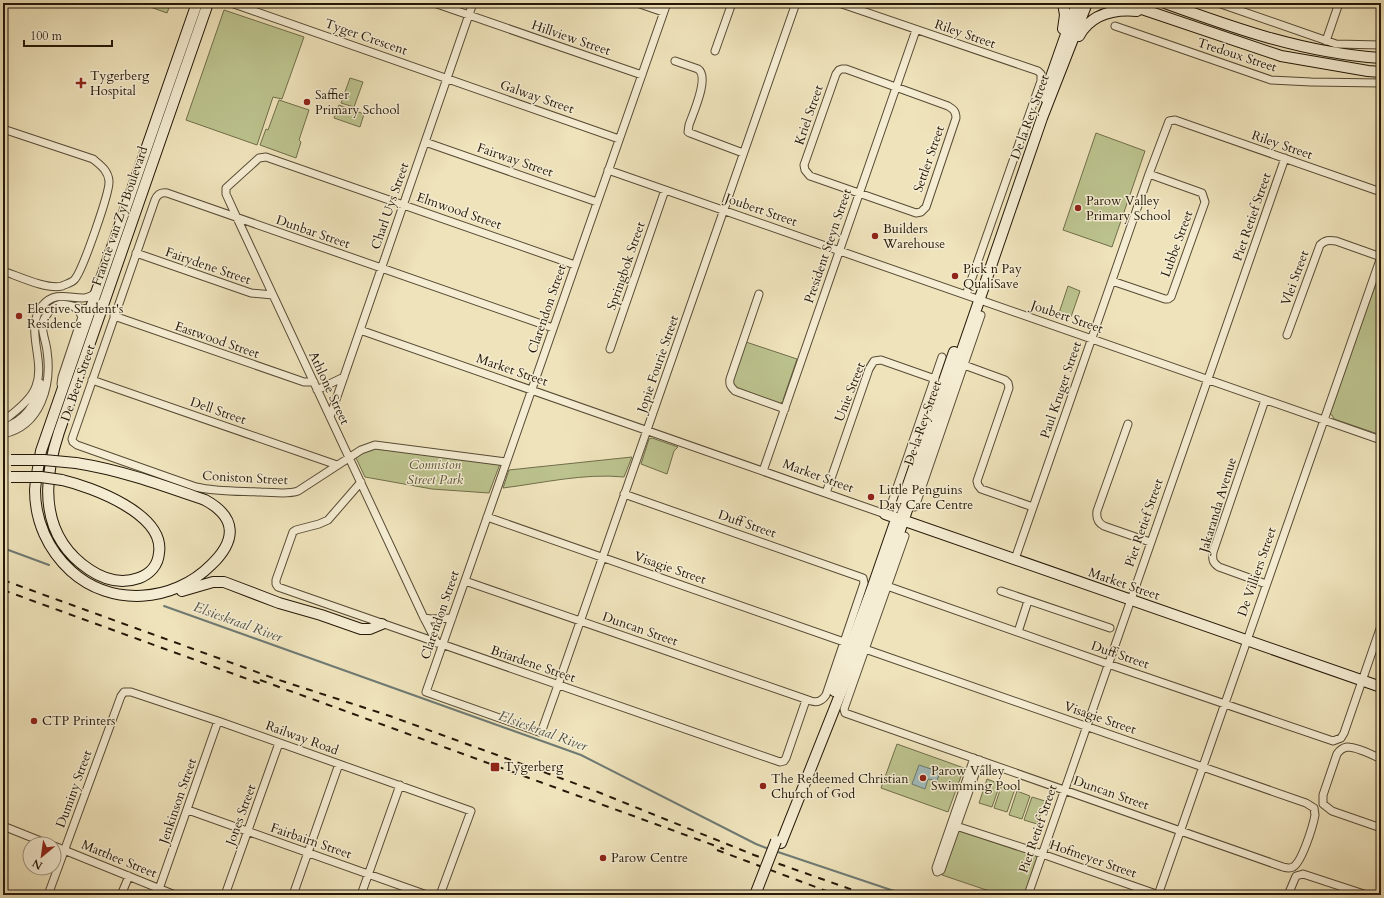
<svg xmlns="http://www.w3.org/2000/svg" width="1384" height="898" font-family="Cardo,serif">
	<rect width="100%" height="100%" fill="#efe3bb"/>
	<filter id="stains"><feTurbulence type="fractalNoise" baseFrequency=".005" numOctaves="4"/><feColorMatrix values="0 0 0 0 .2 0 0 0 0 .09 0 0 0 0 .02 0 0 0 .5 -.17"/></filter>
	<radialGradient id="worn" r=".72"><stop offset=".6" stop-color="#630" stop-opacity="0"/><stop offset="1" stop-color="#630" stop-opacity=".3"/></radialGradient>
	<!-- green -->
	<path fill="#bcc38e" stroke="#706e4b" d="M139,3H171L167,13Z
		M224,10L304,37L282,99L273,97L257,145L186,120Z
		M350,78L363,82L354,107L341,103Z
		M279,100L309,110L299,140L301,142L296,158L260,145L266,129L268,130Z
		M339,105L364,114L360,127L334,118Z
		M1096,133L1145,151L1112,247L1063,230Z
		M1381,269V435L1334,419L1332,415L1329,414Z
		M1068,286L1080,291L1071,317L1059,313Z
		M746,342L797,359L783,400L784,401L779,404L734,387L733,380Z
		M652,438L678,447L674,451L667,474L641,464L649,439Z
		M378,448L500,464L489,493L432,489L365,477L356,458C360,451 370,449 378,448Z
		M632,457L624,477C584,473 543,483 503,488L509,470Z
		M897,744L964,768L948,812L881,788Z
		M987,779L1000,784L992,807L979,803Z
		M1002,784L1015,789L1007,812L994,808Z
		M1017,791L1030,796L1022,819L1009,815Z
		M1032,797L1045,801L1037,824L1024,820Z
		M958,830L1039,856L1025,895H1001L942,875Z"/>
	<!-- water -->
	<path fill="#a0bbbc" stroke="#6e7a74" d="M919,765L940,772L937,781L928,779L925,789L912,784Z"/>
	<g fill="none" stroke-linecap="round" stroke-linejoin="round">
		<!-- stream -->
		<path stroke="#6e7a74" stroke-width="2" d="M3,548L49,565
			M164,606L581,755L756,844L769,849
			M775,851L906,895"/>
		<!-- street casing -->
		<g stroke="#574b35" stroke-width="9">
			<path id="street" d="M231,3L619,139
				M434,3L642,75
				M637,3L663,12
				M667,3L426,692L539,732L542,730L558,685L796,3
				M839,3L1038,71L1041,74V81L966,295
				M1218,3L1336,44L1381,45
				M1115,26L1271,80L1311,82L1381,83
				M1326,41L1339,3
				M715,51L732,3
				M675,61L698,69C710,77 693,113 689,125L688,132L690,133L743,153
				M842,69H846L948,106C953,109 956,111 956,118L926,207L921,212L916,213L810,176L805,170L804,165L836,74L839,70Z
				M3,129L93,159C100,165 108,170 109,181C110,192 83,269 75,279C72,283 66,284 62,286C47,290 18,276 3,271
				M425,142L597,202
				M608,170L1381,440
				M136,253L251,293L273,295
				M1112,281L1165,299H1168L1171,297L1205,202L1202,193L1149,174
				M759,294L730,379C729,385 731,387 735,391L785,409
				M114,316L304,382H314
				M360,330L885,514
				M1287,335L1320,245C1325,240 1329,240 1336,241L1381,257
				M610,349L665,190
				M964,365L1005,380L1008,383L1009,388L977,481L978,485L981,489L1033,507
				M92,380L337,465
				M61,384L62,377L82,317L79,311L74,307
				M317,390L344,377
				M1265,400L1213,552C1212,560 1213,563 1219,567L1266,584
				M330,417L473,3
				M3,421C14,413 32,399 36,386C46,360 24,329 42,306C59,285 82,307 95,293
				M1128,424L1097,511C1096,518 1098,523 1104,526L1150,542
				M3,428C25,421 36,405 40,383
				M3,434C41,426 52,385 47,351C46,339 38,326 46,316C57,299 65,304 80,308C88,310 101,306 105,299
				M506,462L375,445L361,450L298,491C287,495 273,492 261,492C240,491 217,492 196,487L77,445L73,442L72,439L155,200C157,195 161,192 167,193L553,328
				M763,471L916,30
				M361,482L328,520L319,524L296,530L293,532L276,580V584L278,587L780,762L784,761L786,758L806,700
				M826,493L869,369L874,361L881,360L935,379
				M892,502L942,357
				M915,507L981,315
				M487,517L844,642
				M1015,559L1149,174L1169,121L1175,120L1381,192
				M465,581L811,701C818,703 822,701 826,695L864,583L863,578L624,494
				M887,586L1108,664L1333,741L1341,738L1344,733L1381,626
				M1001,591L1110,628
				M424,618L431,619L452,618
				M1018,632L1028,601
				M437,643L424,618L237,218L226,194V188L259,158L266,157L575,265
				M865,649L1306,803L1314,808L1315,815C1313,826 1302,862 1293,867C1289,869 1287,868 1283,867L845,713L844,709L905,536
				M974,758L936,868L937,872L941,870L980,760
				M1381,759C1373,755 1356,747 1347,747C1342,748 1339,751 1337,754L1323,795V804L1332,811L1381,828
				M188,810L427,895
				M953,825L1042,854L1159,895
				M3,826L48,844
				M54,846L175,895
				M159,889L218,721
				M48,895L121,696L124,692H131L218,721L471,811L440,895
				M121,895L129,876
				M225,895L279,743
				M293,895L339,764
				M361,895L400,785
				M1028,895L1285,158
				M1158,895L1381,257
				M1288,895L1296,876L1303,874L1367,895"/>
		</g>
		<!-- secondary casing -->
		<g stroke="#241808" stroke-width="12">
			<path id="secondary" d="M1063,3L1065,15L1063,29
				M1124,3L1281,56L1368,71L1381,72
				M1165,3C1237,29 1304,53 1381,58
				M1079,36C1091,14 1114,9 1137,11
				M1044,97L1077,3
				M76,463C121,470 162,485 205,500C238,518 236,541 211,565C173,603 111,607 71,571C48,550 35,521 35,490C36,477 39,463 41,451L197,3
				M62,480C92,487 165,514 159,553C158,565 150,574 139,578C122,584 105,580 90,570C40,537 42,483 59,432L208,3
				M885,514L1381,687
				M182,591L213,582H224L279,603L321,615L361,629H370L382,624
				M834,691L873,586L954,352
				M781,843L865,632L1042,118L1087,3"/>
		</g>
		<!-- street -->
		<use href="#street" stroke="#f5edd3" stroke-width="7"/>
		<!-- secondary -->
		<use href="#secondary" stroke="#f5edd3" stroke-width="10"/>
		<!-- rail -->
		<path stroke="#241808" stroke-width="2" stroke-dasharray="7 7" stroke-linecap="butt" d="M3,580L276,679L390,716L593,790L754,855L867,895
			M3,590L264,685
			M260,680L724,849
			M717,850L837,895"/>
		<!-- secondary-bridge casing -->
		<g stroke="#241808" stroke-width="12" stroke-linecap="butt">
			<path id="secondary-bridge" d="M11,460H44L76,463
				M11,477H41L62,480
				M755,895L776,841"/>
		</g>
		<!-- secondary-bridge -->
		<use href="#secondary-bridge" stroke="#f5edd3" stroke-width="10"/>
	</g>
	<!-- markers -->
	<g fill="#8f2418" stroke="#f5edd3" stroke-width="1.5">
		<path d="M79 77h4v4h4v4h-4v4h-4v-4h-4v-4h4z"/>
		<circle cx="307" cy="102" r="4"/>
		<circle cx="1078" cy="208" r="4"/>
		<circle cx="875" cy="236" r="4"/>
		<circle cx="955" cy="276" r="4"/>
		<circle cx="19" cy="316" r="4"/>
		<circle cx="871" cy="497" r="4"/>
		<circle cx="34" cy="721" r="4"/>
		<rect x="490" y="762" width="10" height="10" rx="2"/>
		<circle cx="923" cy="778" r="4"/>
		<circle cx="763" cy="786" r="4"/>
		<circle cx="603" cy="858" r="4"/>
	</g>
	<g text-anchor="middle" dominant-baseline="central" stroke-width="3" stroke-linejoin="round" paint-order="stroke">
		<!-- street labels -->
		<g font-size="13" fill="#241808" stroke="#f5edd3">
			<text transform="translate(965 34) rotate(19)">Riley Street</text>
			<text transform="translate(366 37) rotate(19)">Tyger Crescent</text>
			<text transform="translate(571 38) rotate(19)">Hillview Street</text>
			<text transform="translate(1237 55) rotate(18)">Tredoux Street</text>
			<text transform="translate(537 97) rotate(19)">Galway Street</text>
			<text transform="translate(809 115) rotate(-71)">Kriel Street</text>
			<text transform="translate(1030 117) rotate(-70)">De la Rey Street</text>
			<text transform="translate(1282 145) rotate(19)">Riley Street</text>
			<text transform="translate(929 159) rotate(-71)">Settler Street</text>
			<text transform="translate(515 160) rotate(19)">Fairway Street</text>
			<text transform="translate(390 206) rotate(-71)">Charl Uys Street</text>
			<text transform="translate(761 210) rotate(19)">Joubert Street</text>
			<text transform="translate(459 211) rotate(19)">Elmwood Street</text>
			<text transform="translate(120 216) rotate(-71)">Francie van Zyl Boulevard</text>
			<text transform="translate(1252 217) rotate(-71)">Piet Retief Street</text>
			<text transform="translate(313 232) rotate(19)">Dunbar Street</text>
			<text transform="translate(1177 244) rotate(-70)">Lubbe Street</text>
			<text transform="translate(828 246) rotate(-71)">President Steyn Street</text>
			<text transform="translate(208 266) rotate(19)">Fairydene Street</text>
			<text transform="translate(626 266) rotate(-71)">Springbok Street</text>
			<text transform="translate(1295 278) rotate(-70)">Vlei Street</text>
			<text transform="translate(547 309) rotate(-71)">Clarendon Street</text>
			<text transform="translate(1067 317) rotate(19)">Joubert Street</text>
			<text transform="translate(217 340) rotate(19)">Eastwood Street</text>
			<text transform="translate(658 364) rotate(-71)">Jopie Fourie Street</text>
			<text transform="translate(512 370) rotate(19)">Market Street</text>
			<text transform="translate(78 383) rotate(-71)">De Beer Street</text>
			<text transform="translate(329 388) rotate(65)">Athlone Street</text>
			<text transform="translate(1061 390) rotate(-71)">Paul Kruger Street</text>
			<text transform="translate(850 392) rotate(-69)">Unie Street</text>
			<text transform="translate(218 411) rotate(19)">Dell Street</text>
			<text transform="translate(923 423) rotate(-71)">De la Rey Street</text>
			<text transform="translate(818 476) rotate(20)">Market Street</text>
			<text transform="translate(245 478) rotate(3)">Coniston Street</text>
			<text transform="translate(1218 505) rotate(-73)">Jakaranda Avenue</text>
			<text transform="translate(1144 523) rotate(-71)">Piet Retief Street</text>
			<text transform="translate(747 524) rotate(19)">Duff Street</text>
			<text transform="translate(670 568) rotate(19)">Visagie Street</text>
			<text transform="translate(1257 572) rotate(-71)">De Villiers Street</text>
			<text transform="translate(1124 584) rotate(19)">Market Street</text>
			<text transform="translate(440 615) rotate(-71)">Clarendon Street</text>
			<text transform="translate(640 629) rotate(19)">Duncan Street</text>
			<text transform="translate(1120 655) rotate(19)">Duff Street</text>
			<text transform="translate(533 664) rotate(19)">Briardene Street</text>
			<text transform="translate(1100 718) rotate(19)">Visagie Street</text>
			<text transform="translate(302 738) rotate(20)">Railway Road</text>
			<text transform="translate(74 789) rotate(-70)">Duminy Street</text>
			<text transform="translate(1111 793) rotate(19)">Duncan Street</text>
			<text transform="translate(178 801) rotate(-71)">Jenkinson Street</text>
			<text transform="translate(241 815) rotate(-70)">Jones Street</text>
			<text transform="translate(1038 829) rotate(-71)">Piet Retief Street</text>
			<text transform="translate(311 841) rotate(19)">Fairbairn Street</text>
			<text transform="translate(119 859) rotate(22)">Matthee Street</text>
			<text transform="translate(1093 859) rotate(19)">Hofmeyer Street</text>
		</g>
		<!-- poi labels -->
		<g font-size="13" fill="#241808" stroke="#f5edd3" text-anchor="start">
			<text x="90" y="76">Tygerberg<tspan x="90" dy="15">Hospital</tspan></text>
			<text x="315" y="95">Saffier<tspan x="315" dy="15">Primary School</tspan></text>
			<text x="1086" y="201">Parow Valley<tspan x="1086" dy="15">Primary School</tspan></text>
			<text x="883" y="229">Builders<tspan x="883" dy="15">Warehouse</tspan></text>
			<text x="963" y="269">Pick n Pay<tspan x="963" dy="15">QualiSave</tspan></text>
			<text x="27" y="309">Elective Student's<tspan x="27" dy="15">Residence</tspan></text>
			<text x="879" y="490">Little Penguins<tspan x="879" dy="15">Day Care Centre</tspan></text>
			<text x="42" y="721">CTP Printers</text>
			<text x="504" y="767">Tygerberg</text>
			<text x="931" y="771">Parow Valley<tspan x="931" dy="15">Swimming Pool</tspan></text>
			<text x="771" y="779">The Redeemed Christian<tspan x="771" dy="15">Church of God</tspan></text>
			<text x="611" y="858">Parow Centre</text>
		</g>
		<!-- park labels -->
		<g font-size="13" font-style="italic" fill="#595437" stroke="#f5edd3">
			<text x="435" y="465">Conniston<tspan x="435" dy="15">Street Park</tspan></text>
		</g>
		<!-- water labels -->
		<g font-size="14" font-style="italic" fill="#4f5147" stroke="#f5edd3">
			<text transform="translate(238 622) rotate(20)">Elsieskraal River</text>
			<text transform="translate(543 731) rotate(20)">Elsieskraal River</text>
		</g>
	</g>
	<!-- margin -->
	<rect width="1384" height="898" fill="none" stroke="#efe3bb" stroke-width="16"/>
	<rect x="4" y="4" width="1376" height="890" fill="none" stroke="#241808" stroke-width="2"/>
	<rect x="8" y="8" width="1368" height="882" fill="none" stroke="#241808"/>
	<!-- north arrow -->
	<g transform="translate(42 856) rotate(209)"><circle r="19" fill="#f5edd3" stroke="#a19882"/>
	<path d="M0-3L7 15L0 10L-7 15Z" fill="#8f2418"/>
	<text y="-6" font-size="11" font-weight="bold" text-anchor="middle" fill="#241808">N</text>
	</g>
	<!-- scale -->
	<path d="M24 40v6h88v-6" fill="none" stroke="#241808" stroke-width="2"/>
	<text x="30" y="40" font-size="12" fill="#241808" stroke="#f5edd3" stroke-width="3" paint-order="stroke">100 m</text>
	<rect width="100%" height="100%" filter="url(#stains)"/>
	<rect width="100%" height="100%" fill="url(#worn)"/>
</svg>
